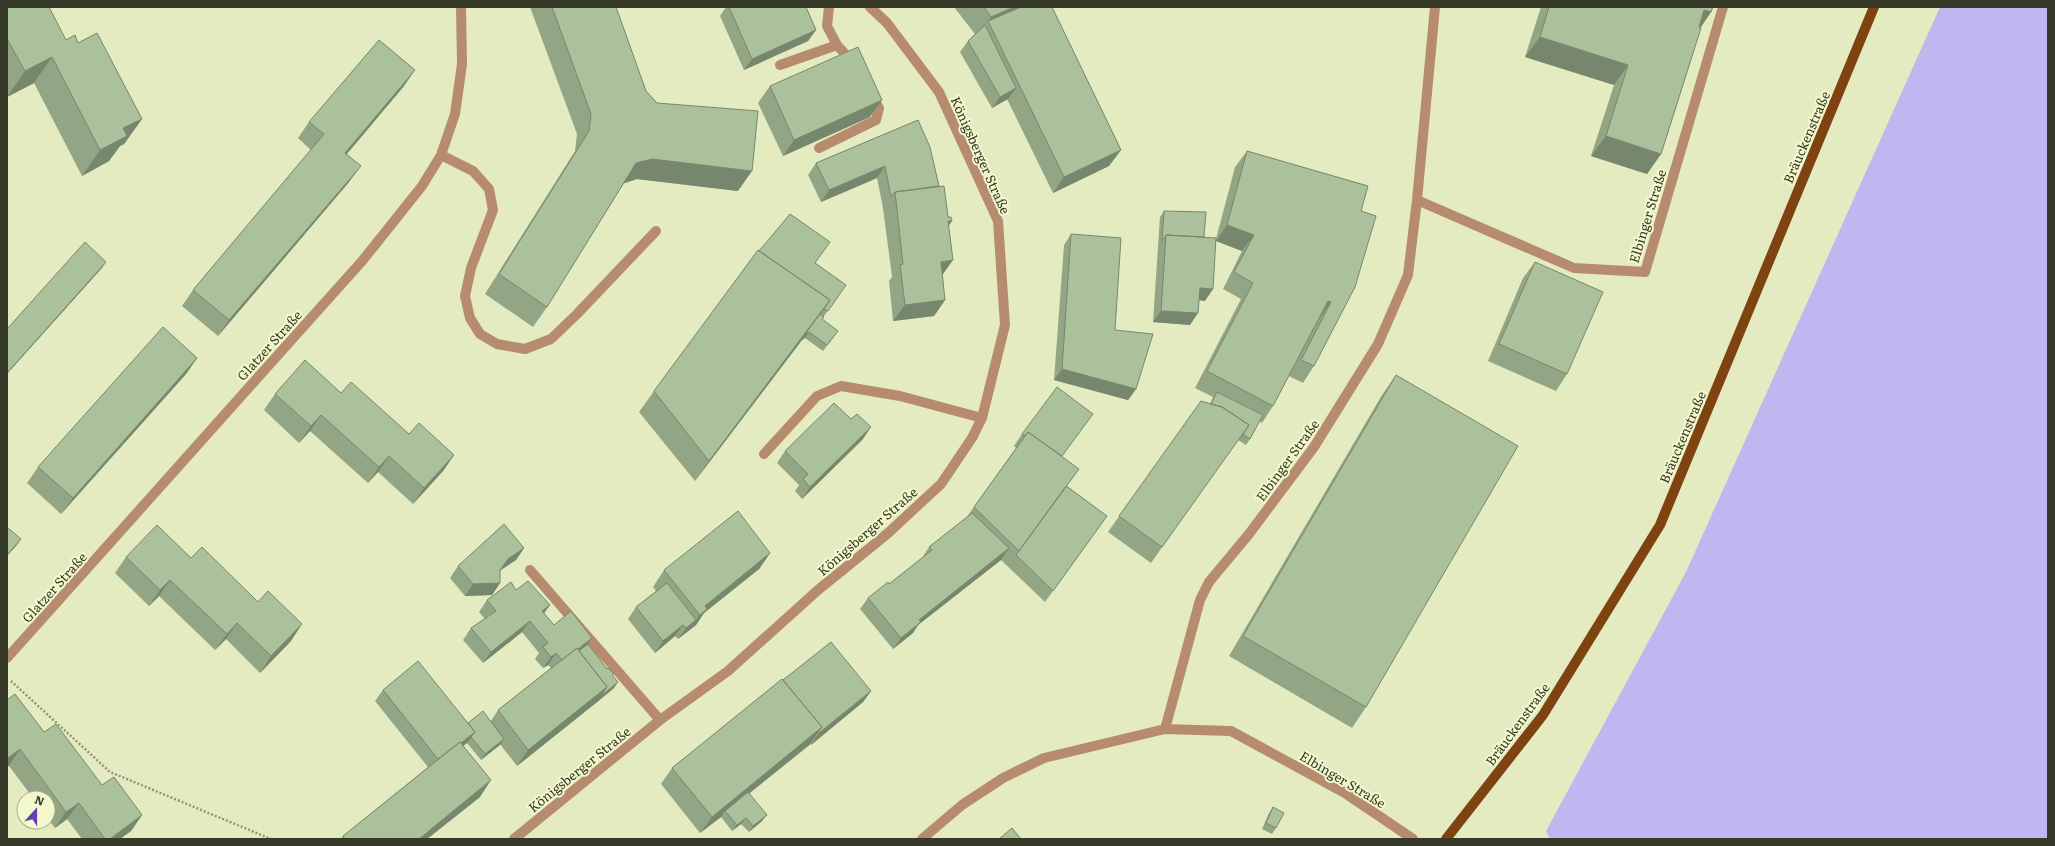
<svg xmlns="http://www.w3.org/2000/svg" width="2055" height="846" font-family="Literata,serif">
	<rect width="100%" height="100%" fill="#e5ebc0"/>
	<!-- green -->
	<path fill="#c1b6f0" d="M1940,7H2048V839H1550L1546,831L1686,572Z"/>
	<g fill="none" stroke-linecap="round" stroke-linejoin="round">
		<!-- path -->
		<path stroke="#919577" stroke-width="2.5" stroke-dasharray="2 2" stroke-linecap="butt" d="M11,681L110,772L271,839"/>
		<!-- minor -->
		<path stroke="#b78b6e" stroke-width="10" d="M829,7L827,26L837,45L853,63
			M780,65L837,45
			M819,148L876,120L879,108L872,95
			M441,155L473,171L489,189L493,210L471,268L465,296L470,318L480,334L497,344L525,349L551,339L577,314L656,231
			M1417,200L1574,268L1645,272L1723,7
			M764,454L817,396L841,386L900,396L982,418
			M530,570L660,720
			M7,658L363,260L422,186L441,155L455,114L462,64L461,7
			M1165,729L1200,600L1209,582L1249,534L1314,447L1378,344L1408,275L1417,200L1435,7
			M514,839L660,720L728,671L818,590L887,534L941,484L972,438L982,418L1005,325L998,221L939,92L887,23L870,7
			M922,839L962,805L1003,778L1044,758L1165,729L1231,731L1345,793L1413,839"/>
		<!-- major -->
		<path stroke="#7f4211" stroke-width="10" d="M1446,839L1543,715L1660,525L1874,7"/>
	</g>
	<!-- wall -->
	<path fill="#92a686" d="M7,7L66,40L78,43L142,119L124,144L120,146L109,161L82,176L34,83L7,97Z
		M530,7H616L646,91L738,191L637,179L624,183L547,307L533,327L485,294L575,151L577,134Z
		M726,7H806L816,30L808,41L744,70L720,16Z
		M954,7H1052L1121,150L1109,166L1053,193L1007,99L992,108L960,52L968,41L975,34Z
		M1541,7H1713L1711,12L1700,28L1661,154L1647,174L1591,156L1614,85L1525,57Z
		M404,86L347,154L349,182L218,336L182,306L193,290L311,150L298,138L309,122Z
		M770,86L870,117L783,156L758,103Z
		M918,120L949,226L942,275L945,300L934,316L893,321L889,281L892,277L883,208L877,178L821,202L808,175L816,163Z
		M1247,151L1368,186L1314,366L1303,383L1289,376L1273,406L1262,423L1259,421L1250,439L1246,445L1238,440L1151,563L1108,532L1201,401L1210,404L1213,397L1195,388L1241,299L1223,289L1242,251L1216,241L1205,301L1199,300L1190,325L1153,322L1160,217L1164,211L1204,237L1216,239L1235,167Z
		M1071,234L1115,330L1136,389L1128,400L1054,380L1064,245Z
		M1535,262L1567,374L1556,391L1488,361L1523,278Z
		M815,263L846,285L822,319L834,337L823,351L805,338L802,340L695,481L639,412L654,391Z
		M197,358L186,374L61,514L27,483L38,467Z
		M1396,375L1366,707L1352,728L1229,656L1382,395Z
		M341,393L409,434L454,455L443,471L413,504L378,472L368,483L310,431L299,443L264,410L275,394Z
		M851,419L863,439L802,499L795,491L799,485L777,463L785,451Z
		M1022,434L1062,457L1067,486L1107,516L1045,602L1001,560L918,625L913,633L893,649L860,609L868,598L889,584L922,558L929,547L966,518L1016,448L1014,446Z
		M524,548L516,560L500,571V583L492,595L465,596L450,578L458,566Z
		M770,553L759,569L704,613L696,625L678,639L675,636L655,653L628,619L636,607L656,591L653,587L664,570Z
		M126,557L191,558L291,641L260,673L226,639L215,650L159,596L149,606L115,573Z
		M516,590L550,605L544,613L554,625L592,638L588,644L613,676L614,688L517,766L500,744L481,760L467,743L463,746L480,797L427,839H341L343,836L428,767L375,701L383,690L468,723L491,721L498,710L551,668L548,665L543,668L535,659L539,653L522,632L483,663L463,640L471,628L485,619L479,612L487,600Z
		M783,680L871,691L863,702L811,745V744L750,793L762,821L749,832L741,824L732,831L721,817L700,833L661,784L672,768Z
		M7,700L44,732L102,785L142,815L131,831L120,839H82L67,819L55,828L48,819V798H33L9,766L7,767Z
		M1273,807L1276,828L1272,834L1262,829L1269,813Z"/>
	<!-- shaded-wall -->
	<path fill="#77876d" d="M1014,7H1043L988,21L977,37L991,17Z
		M1704,10L1711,12L1697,33Z
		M816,30L808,41L744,70L752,59Z
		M1540,37L1628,65L1614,85L1525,57Z
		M52,57L34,83L7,97L25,71Z
		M415,70L404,86L334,169L345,153Z
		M1016,88L1008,99L992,108L1000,97Z
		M882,100L870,117L783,156L794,140Z
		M142,119L124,144L120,146L109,161L82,176L100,150L123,128Z
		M1606,136L1661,154L1647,174L1591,156Z
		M1121,150L1109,166L1053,193L1064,177Z
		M652,159L752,171L738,191L637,179L622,184L636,163Z
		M361,166L349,182L218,336L229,320Z
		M885,166L877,178L821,202L829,190Z
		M948,221H952L941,237Z
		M1227,225L1254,235L1242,251L1216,241Z
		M953,260L941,277V262Z
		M106,262L102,268L7,374V373Z
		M1200,288L1213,289L1205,301L1192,299Z
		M830,300L805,338L802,340L695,481L709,461Z
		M945,300L934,316L893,321L905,305Z
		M1328,301L1331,302L1319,319Z
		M1161,311L1198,313L1190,325L1153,322Z
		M197,358L186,374L61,514L73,498Z
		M1062,369L1136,389L1128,400L1054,380Z
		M321,415L310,431L299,443L311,426Z
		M871,427L863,439L802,499L810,487Z
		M454,455L443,471L413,504L424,488Z
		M389,456L378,472L368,483L379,467Z
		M21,539L17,545L7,556V555Z
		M524,548L516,560L500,570L492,581L508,559Z
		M1009,548L1001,560L918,625L913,633L893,649L901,638L919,620Z
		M770,553L759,569L704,613L696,625L678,639L686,628L696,620L705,606Z
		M170,580L159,596L149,606L160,590Z
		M500,583L492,595L465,596L473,584Z
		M550,605L542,616V611Z
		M530,621L522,632L483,663L491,652Z
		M237,623L226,639L215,650L227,634Z
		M302,624L291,641L260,673L271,656Z
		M683,625L675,636L655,653L663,641Z
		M592,638L584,650L563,661Z
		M556,653L548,665L543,668L551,657Z
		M618,682L614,688L596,703L517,766L528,750L607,687Z
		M871,691L863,702L811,745L819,733Z
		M822,727L810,744L726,812L725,811L721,817L700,833L712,817Z
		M475,732L467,743L431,772L439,760Z
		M504,739L500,745L481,760L485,754Z
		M20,749L9,766L7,767V759L8,758Z
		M491,780L480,797L427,839H419Z
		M79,803L67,819L55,828L66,812Z
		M142,815L131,831L120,839H110Z
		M767,815L762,821L749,832L753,826Z
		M746,818L741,824L732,831L737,825Z"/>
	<!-- building -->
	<path fill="#aac19c" stroke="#77876d" d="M7,7H49L66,40L75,35L78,43L97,33L142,119L123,128L127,136L100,150L52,57L25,71L7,39Z
		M552,7H616L646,91L657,103L758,111L752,171L652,159L636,163L547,307L499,274L589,131L591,114Z
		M729,7H806L816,30L752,59Z
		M984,7H1014L991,17Z
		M1021,7H1052L1121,150L1064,177L988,21Z
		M1549,7H1713L1711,12L1704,10L1699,27L1701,28L1661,154L1606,136L1628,65L1540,37Z
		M985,25L1016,88L1000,97L968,41Z
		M379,40L415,70L345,153L361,166L229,320L193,290L324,134L309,122Z
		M858,47L882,100L794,140L770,86Z
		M918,120L930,147L939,186L895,192L891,197L885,166L829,190L816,163Z
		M1247,151L1368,186L1361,211L1376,216L1355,287L1314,366L1301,360L1331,302L1328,301L1273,406L1207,371L1253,283L1234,272L1254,235L1227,225Z
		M944,186L948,217H951L952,221H948L953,260L941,262L945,300L905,305L900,265L903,264L895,192Z
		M1164,211L1206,212L1204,237L1166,235L1162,241Z
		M790,214L830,242L815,263L846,285L828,311L824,309L830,300L759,251Z
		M1071,234L1121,238L1115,330L1153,334L1136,389L1062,369Z
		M1166,235L1216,238L1213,289L1200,288L1198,313L1161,311Z
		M85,242L106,262L7,373V329Z
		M758,250L830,300L709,461L654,391Z
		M1535,262L1603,292L1567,374L1499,344Z
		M820,314L824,317L822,319L838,331L827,345L809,332L805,334Z
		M163,327L197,358L73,498L38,467Z
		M305,360L341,393L351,382L409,434L419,423L454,455L424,488L389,456L379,467L321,415L311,426L275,394Z
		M1396,375L1518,446L1366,707L1243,636Z
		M1057,387L1093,414L1062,456L1028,432L1025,436L1022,434Z
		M1217,392L1263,415L1250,439L1243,434L1249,425L1222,407L1211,404Z
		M1201,401L1222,407L1249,425L1162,547L1119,516Z
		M834,403L851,419L857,414L871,427L810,487L803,479L808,474L785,451Z
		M1028,432L1079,469L1019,551L974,507Z
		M1066,486L1107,516L1053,591L1016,555Z
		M738,511L770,553L705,606L707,609L700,615L664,570Z
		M972,513L1009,548L919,620L921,622L901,638L868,598L888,582L889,584L932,550L929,547Z
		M504,524L524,548L508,559L500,570V583L473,584L458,566Z
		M157,525L191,558L202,547L258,602L268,591L302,624L271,656L237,623L227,634L170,580L160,590L126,557Z
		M7,527L21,539L7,555Z
		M528,581L550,605L542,611L554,625L571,611L592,638L578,649L577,648L562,660L556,653L551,657L543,647L548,643L530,621L491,652L471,628L496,611L487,600L511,582L516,590Z
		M667,583L696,620L686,628L683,625L663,641L636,607Z
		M831,642L871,691L819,733L818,732L822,727L783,680Z
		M588,644L607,669L608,668L613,673V676L618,682L600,697L607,687L579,651Z
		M577,648L607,687L528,750L498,710Z
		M418,661L475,732L461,743L460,742L438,759L383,690Z
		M782,679L822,727L712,817L672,768Z
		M15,694L44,732L56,724L102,785L114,777L142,815L110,839H105L79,803L66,812L20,749L8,758L7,756V700Z
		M483,711L504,739L485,754L471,737L475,732L468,723Z
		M460,742L491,780L419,839H345L343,836Z
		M748,792L767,815L753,826L746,818L737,825L725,811Z
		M1273,807L1284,813L1276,828L1266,823Z
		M1012,828L1021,839H999Z"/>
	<g text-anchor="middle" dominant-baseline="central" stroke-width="4" stroke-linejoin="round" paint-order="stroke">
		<!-- street labels -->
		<g font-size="13" fill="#383a29" stroke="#f3f8cd">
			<text transform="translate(1806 137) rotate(-67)">Bräuckenstraße</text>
			<text transform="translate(981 155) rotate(66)">Königsberger Straße</text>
			<text transform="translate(1647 216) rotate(-73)">Elbinger Straße</text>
			<text transform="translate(269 345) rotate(-48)">Glatzer Straße</text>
			<text transform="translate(1682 437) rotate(-67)">Bräuckenstraße</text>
			<text transform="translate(1287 460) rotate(-54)">Elbinger Straße</text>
			<text transform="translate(867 531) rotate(-41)">Königsberger Straße</text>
			<text transform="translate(54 587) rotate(-48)">Glatzer Straße</text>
			<text transform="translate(1517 724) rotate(-54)">Bräuckenstraße</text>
			<text transform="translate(579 769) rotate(-39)">Königsberger Straße</text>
			<text transform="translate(1343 779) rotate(31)">Elbinger Straße</text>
		</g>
	</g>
	<!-- border -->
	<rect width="2055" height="846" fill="none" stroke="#383a29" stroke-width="16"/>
	<!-- north arrow -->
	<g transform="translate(36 810) rotate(21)"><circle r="19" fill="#f3f8cd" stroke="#a8ac8b"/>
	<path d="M0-3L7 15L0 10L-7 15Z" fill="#663fb7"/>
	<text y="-6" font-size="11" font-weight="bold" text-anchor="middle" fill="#383a29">N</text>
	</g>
</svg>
